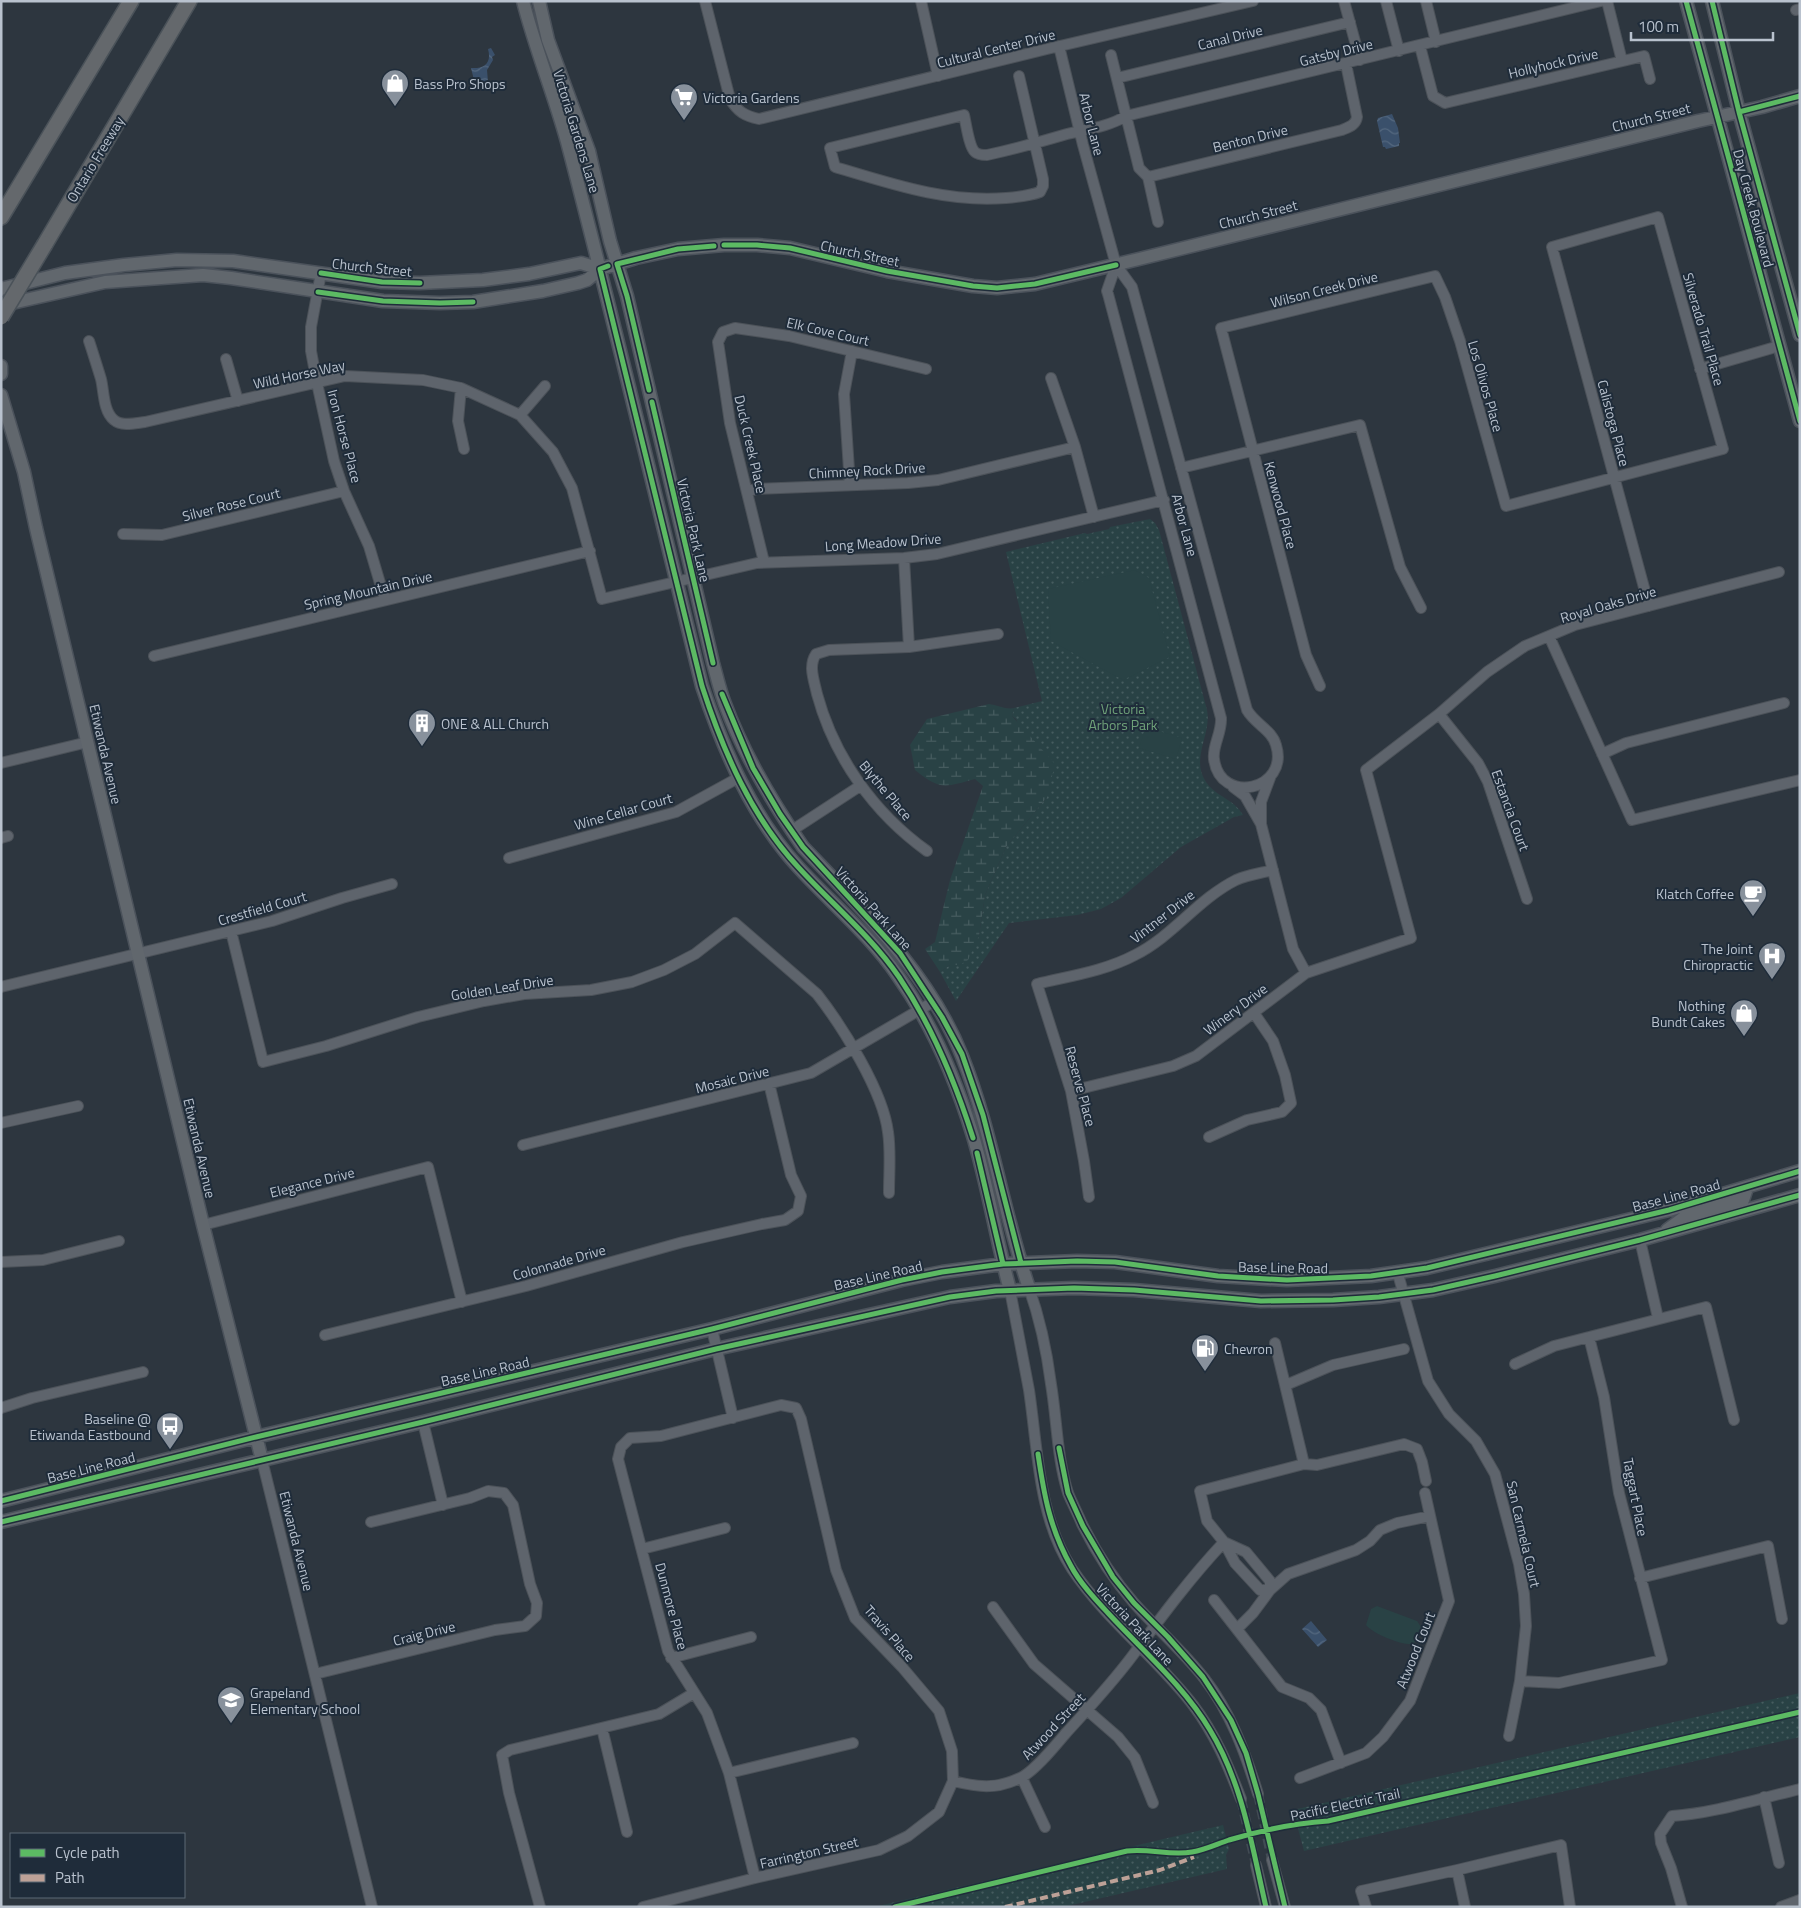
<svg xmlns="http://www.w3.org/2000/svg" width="1801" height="1908" font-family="'Titillium Web',sans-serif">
	<defs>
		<pattern id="green-dots" width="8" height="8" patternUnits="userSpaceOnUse" patternTransform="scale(1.25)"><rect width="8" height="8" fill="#294245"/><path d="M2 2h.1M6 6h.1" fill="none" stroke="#465c5f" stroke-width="1.8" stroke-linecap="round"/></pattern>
		<pattern id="wetland-marsh" width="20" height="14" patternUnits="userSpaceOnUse" patternTransform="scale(1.25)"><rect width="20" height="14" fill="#294245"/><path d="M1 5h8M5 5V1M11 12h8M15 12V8" fill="none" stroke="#465c5f"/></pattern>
		<pattern id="water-waves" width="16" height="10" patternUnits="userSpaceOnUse" patternTransform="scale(1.25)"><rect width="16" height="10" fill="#3a506b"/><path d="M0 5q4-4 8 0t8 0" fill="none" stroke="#54687f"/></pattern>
	</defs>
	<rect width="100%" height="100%" fill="#2d363f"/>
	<!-- green -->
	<path fill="url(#green-dots)" d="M1150,519L1155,523L1159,530L1207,710C1212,734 1190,758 1206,782C1215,796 1234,799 1243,815L1234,817L1181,847L1121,898L1101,909L1077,915L1009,923L956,1001L940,972L950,965H960L979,936L985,895L1006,847L1047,797L1016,719L1012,716L1014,708L1042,701L1006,552L1085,533L1087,534L1109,529L1110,527Z
		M1800,1693V1737L1304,1851L1293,1810Z
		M1223,1825L1229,1849L1226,1855L1227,1869L1063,1907H874Z"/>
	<!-- wetland -->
	<path fill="url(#wetland-marsh)" d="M989,704C997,705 1007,710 1014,708L1012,716L1055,764L1047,797L1006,847L985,895L979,936L968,960L960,965H950L940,972L925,949L935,942L950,880L983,786L975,779C945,787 941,791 915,770L910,745L927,719Z"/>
	<!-- pitch -->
	<path fill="#294245" d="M1135,570L1149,578L1170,657L1123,680L1051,641L1048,589Z
		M1146,727L1182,738L1176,759L1139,748Z
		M1377,1606L1417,1621L1421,1627L1414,1644C1403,1646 1373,1634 1366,1625L1371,1609Z"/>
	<!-- water -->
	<path fill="url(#water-waves)" d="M491,48L495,55L492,57L493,60L487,70L488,82L484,86L481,83V80H474L471,68C484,69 492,63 488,49Z
		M1392,114L1398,128L1400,143H1399V146L1386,149L1385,147H1383L1377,121L1378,118Z
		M1311,1621L1327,1640L1318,1647L1302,1629Z"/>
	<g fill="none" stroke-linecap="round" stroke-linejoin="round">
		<!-- minor-tunnel -->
		<path stroke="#424b54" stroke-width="10" stroke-dasharray="10 5" stroke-linecap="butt" d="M1258,1794L1272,1860
			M1241,1799L1256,1865"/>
		<!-- minor casing -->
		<g stroke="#4c5259" stroke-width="12">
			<path id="minor" d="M705,1L730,99C738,112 745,116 759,119L1047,49L1253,1
				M921,1L938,76
				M1344,1L1360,60
				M1386,1L1399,51
				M1426,1L1436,42
				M1607,1L1622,61
				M1796,10L1800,9
				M1059,46L1083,145L1116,265
				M1420,46L1433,96L1445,103L1644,56L1650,79
				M1111,55L1139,168L1148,177L1158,222
				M1019,76L1043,179V186L1040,192C1029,196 1018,197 1006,198C947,203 892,184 835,167L830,148L964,115C966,123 969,147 975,152C978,155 983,155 987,155C1014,149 1040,142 1067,134C1087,129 1108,127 1126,116L1601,1
				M1117,78L1350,22
				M1148,177L1342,130C1349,127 1356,125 1357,117L1346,64
				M1116,265L1132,287L1247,710C1255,724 1272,730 1276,745C1290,790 1220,806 1214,759C1212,746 1222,733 1221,718L1108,294L1107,291Z
				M321,273L311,327V351L317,383L334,461L344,491L369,546L385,600
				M89,341C93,353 97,366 101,379C104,391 103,411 114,420C122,427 136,423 145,422L345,376L423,380L461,388L520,415L553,452L572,488L602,599L757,563L904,558L937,554L1164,500
				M226,359L238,401
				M1700,369L1779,346
				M1051,378L1075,447L1094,517
				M461,388L458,421L464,449
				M520,415L545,386
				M1181,468L1360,425L1400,567L1421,608
				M850,485L844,394L852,351
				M747,491L757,489L908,483L938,480L1075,447
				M123,534L162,535L344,491
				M904,558L909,647
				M764,562L730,423L718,342L723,332L735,328L789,336L926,369
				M1549,636L1632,820L1800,780
				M154,656L590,551
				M1320,686L1306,655L1221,328L1435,276L1445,297L1460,341L1506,506L1723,449L1658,217L1552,247L1649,606
				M1439,714L1478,763L1488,782L1527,899
				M1602,754L1626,743L1784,703
				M1,763L88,742
				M1233,787L1245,796L1261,824V802L1270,778
				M1261,824L1293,949L1306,973
				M791,831L860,786
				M1,838L8,836
				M927,851C874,813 834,757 817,694C814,680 808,666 816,654L829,650L909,647L998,634
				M509,858L676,812L738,778
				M231,931L263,1062L326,1046L418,1017L484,1001L524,994L591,990L632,982L664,970L695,954L735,923L817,994C842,1026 883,1091 888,1132C891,1151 889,1173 889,1193
				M1,987L272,921L342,898L392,884
				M1071,1091L1173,1066L1196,1056L1306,973L1411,938L1366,770L1439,714L1487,672L1525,646L1575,625L1779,572
				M1,1123L78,1106
				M1209,1137L1247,1120L1282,1112L1291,1103L1285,1075L1273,1041L1254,1013
				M523,1145L811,1073L933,1002
				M1089,1197L1084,1161L1071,1091L1037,984C1070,976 1105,971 1135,955C1173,936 1198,899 1236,880C1247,875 1261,873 1273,870
				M203,1225L428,1167L462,1302
				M1640,1240L1658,1318
				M1,1262L43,1260L119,1241
				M1398,1274L1428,1381L1449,1414L1476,1441L1495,1474L1519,1564L1524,1594L1526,1626L1520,1681L1509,1736
				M1029,1288C1040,1319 1047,1353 1051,1384C1057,1420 1057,1458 1068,1493C1072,1503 1078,1514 1082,1524C1096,1552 1114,1580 1134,1603C1157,1629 1183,1651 1204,1678C1231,1713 1245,1752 1258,1794
				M1010,1290C1016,1323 1023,1357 1029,1390C1038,1450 1038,1517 1072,1569C1106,1620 1156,1657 1193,1705C1215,1734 1228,1765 1241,1799
				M712,1329L733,1418
				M325,1335L526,1286L683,1242L762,1224L785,1220L798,1211L801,1196L791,1175L769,1083
				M1275,1343L1304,1464
				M1515,1364L1554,1346L1706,1307L1734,1420
				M1286,1385L1333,1365L1404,1349
				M1,1408L32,1398L143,1372
				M423,1422L443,1505
				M262,1460L372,1907
				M1224,1542L1246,1552L1270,1581V1590
				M642,1549L725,1528
				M1640,1578L1768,1546L1782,1619
				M1270,1590H1260L1235,1563L1224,1542L1207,1521L1200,1491L1304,1464L1317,1465L1404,1444L1417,1449L1422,1462L1426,1481
				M1214,1600L1282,1687L1309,1698L1321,1710L1341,1763
				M993,1607L1034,1664L1118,1737L1135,1758L1153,1803
				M1237,1629L1253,1613L1270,1590L1288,1574L1356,1550L1370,1541L1380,1530L1397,1523L1430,1516
				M671,1658L751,1637
				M315,1674L495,1630L525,1626L536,1616L537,1603L530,1584L513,1505L504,1493L488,1491L470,1498L371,1522
				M1520,1681L1559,1683L1662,1660L1619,1493L1604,1397L1589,1337
				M602,1728L627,1832
				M729,1773L853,1743
				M1022,1778L1045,1827
				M1300,1778L1366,1753L1383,1737L1410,1701L1449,1601L1425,1493
				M953,1781C978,1787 995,1790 1020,1778C1034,1772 1055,1746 1066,1733C1089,1708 1113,1682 1133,1655C1162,1616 1191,1577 1224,1542
				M1764,1797L1779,1863
				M1272,1860L1285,1907
				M1256,1865L1266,1907
				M1457,1870L1465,1907
				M540,1907L509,1793L502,1755L510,1750L659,1714L694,1693
				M643,1907L755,1878L879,1850L908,1836L939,1812L953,1781L952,1751L939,1711L902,1667L855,1618L836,1570L801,1419L796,1408L781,1405L661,1436L630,1438L621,1447L618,1459L668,1651L707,1713L729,1773L755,1878
				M1366,1907L1361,1891L1457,1870L1561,1845L1570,1907
				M1682,1907L1671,1868L1661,1843L1660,1834L1672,1816C1715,1813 1757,1799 1800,1789
				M1781,1907L1800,1900"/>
		</g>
		<!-- major casing -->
		<g stroke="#4b525b" stroke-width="15">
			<path id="major" d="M523,1C536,52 556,99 569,149C616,328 658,507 702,686C724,751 752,817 799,868C832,904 870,935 898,976C932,1024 956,1080 973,1136C988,1186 996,1239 1010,1290
				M539,1L548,40L589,151L610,241L627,296L713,663C717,677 720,691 725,704C744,755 772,802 803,847C861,908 931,976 962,1056C992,1131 1003,1212 1029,1288
				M1686,1L1800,421
				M1712,1L1739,112L1800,335
				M1,289L65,273L124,265L177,260L233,261L382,282L420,283L483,280L529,274L581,263L600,269
				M3,305L105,282L203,275L231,278L383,301L440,303L473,302L543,291L578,283L587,280L600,269L636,258L678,249L724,245H757L790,248L887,271L973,286L997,288L1035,284L1139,259L1698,121L1762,107L1800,96
				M1,366V374
				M1,395L24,472L36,528L203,1225L262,1460
				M1667,1230L1686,1216L1743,1200L1747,1188
				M1,1501L256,1437L712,1329L902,1280L942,1272L1003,1264L1077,1261L1115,1262L1218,1276L1287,1280L1371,1276L1427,1268L1669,1210L1800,1171
				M1,1522L423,1422L716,1349L950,1297L996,1291L1074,1288L1134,1290L1261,1301L1333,1300L1379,1297L1433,1290L1495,1276L1640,1240L1800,1195"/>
		</g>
		<!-- highway casing -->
		<g stroke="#4a5259" stroke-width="18">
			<path id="highway" d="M1,217L131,1
				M45,244L189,1"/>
		</g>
		<!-- minor -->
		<use href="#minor" stroke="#5e646c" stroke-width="10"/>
		<!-- major -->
		<use href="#major" stroke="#61676d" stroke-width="12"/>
		<!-- highway -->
		<use href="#highway" stroke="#64686c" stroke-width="15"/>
		<!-- highway-bridge casing -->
		<g stroke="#4a5259" stroke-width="18" stroke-linecap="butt">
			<path id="highway-bridge" d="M1,317L45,244"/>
		</g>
		<!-- highway-bridge -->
		<use href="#highway-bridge" stroke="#64686c" stroke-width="15"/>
		<!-- quiet -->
		<path stroke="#bda197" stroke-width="4" stroke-dasharray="8 4" stroke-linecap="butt" d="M1005,1907L1160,1870L1194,1857"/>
		<!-- cycleway casing -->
		<g stroke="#1f2c3a" stroke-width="8">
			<path id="cycleway" d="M1686,1L1800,421
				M1712,1L1739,112L1800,335
				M1739,112L1800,96
				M724,245H757L790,248L887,271L973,286L997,288L1035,284L1116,265
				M608,266L600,269L702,686C723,751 752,818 799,868C832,904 871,936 899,977C932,1026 955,1081 973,1138
				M321,273L382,282L420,283
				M318,292L383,301L440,303L473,302
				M649,390L627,296L617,264L678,249L714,246
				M652,402L713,663
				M722,694L753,768L780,814L803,847L900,953L942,1017L962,1054L983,1115L1021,1263
				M977,1153L1003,1264
				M1059,1448L1068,1493L1083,1526L1113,1577L1134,1603L1168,1637L1203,1677L1231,1720L1246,1753L1258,1794L1285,1907
				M1038,1454C1044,1495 1050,1529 1071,1566C1080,1583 1095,1599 1108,1613C1143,1651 1184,1686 1210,1730C1243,1784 1252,1847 1266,1907
				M1,1501L256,1437L712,1329L902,1280L942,1272L1003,1264L1077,1261L1115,1262L1218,1276L1287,1280L1371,1276L1427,1268L1669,1210L1800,1171
				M1,1522L423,1422L716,1349L950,1297L996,1291L1074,1288L1134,1290L1261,1301L1333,1300L1379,1297L1433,1290L1495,1276L1640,1240L1800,1195
				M895,1907L1127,1851C1149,1848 1170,1856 1192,1852C1205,1850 1217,1844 1229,1840C1259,1831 1297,1823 1328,1821L1800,1712"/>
		</g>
		<!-- cycleway -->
		<use href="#cycleway" stroke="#5cba63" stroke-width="5"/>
	</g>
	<!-- icons -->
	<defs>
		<g id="shop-pin" transform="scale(1.4375)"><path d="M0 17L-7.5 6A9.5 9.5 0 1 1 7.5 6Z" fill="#88919c" stroke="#1f2c3a"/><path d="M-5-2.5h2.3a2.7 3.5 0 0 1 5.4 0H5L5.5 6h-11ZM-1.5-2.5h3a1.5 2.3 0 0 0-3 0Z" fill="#fff"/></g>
		<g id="supermarket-pin" transform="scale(1.4375)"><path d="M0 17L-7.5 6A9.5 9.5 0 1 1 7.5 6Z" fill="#88919c" stroke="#1f2c3a"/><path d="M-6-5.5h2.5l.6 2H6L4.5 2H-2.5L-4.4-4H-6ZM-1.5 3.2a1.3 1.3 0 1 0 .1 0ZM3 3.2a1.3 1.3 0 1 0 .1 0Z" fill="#fff"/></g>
		<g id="building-pin" transform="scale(1.4375)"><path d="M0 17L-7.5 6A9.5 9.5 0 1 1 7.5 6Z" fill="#88919c" stroke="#1f2c3a"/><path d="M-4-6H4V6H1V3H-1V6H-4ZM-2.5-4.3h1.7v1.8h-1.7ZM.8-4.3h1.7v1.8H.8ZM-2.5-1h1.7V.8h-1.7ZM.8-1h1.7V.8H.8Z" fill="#fff"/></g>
		<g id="cafe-pin" transform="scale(1.4375)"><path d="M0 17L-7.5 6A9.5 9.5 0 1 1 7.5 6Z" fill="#88919c" stroke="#1f2c3a"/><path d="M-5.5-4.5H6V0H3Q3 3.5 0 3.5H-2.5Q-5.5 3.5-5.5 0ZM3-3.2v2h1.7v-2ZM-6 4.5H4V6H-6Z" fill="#fff"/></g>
		<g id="hospital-pin" transform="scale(1.4375)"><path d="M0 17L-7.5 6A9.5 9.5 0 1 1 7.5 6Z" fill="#88919c" stroke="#1f2c3a"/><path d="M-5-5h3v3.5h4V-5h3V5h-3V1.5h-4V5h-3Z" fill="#fff"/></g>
		<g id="fuel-pin" transform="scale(1.4375)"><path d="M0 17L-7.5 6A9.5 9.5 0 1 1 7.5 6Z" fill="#88919c" stroke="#1f2c3a"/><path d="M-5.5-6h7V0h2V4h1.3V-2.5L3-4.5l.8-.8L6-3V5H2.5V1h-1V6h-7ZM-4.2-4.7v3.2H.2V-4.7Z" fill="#fff"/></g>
		<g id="bus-pin" transform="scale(1.4375)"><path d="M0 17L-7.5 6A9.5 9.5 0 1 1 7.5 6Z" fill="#88919c" stroke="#1f2c3a"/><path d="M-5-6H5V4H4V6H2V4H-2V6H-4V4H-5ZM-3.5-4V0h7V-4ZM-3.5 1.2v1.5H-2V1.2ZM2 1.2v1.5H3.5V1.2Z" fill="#fff"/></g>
		<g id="school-pin" transform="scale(1.4375)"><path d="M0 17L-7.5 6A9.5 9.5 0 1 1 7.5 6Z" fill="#88919c" stroke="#1f2c3a"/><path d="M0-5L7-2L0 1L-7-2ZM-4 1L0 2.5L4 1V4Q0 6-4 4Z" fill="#fff"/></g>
	</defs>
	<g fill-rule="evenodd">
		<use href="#shop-pin" x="395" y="83"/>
		<use href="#supermarket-pin" x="684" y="97"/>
		<use href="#building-pin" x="422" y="723"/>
		<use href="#cafe-pin" x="1753" y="893"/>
		<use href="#hospital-pin" x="1772" y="956"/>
		<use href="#shop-pin" x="1744" y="1013"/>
		<use href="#fuel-pin" x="1205" y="1348"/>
		<use href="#bus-pin" x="170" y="1426"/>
		<use href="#school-pin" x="231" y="1700"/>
	</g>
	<g text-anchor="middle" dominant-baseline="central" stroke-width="4" stroke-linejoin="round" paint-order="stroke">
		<!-- street labels -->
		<g font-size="14" fill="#b9c2ce" stroke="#1f2c3a">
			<text transform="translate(1230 37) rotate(-14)">Canal Drive</text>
			<text transform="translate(996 48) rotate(-14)">Cultural Center Drive</text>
			<text transform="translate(1336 52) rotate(-14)">Gatsby Drive</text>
			<text transform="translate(1553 63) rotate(-13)">Hollyhock Drive</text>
			<text transform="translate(1651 117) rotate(-14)">Church Street</text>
			<text transform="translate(1092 124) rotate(76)">Arbor Lane</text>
			<text transform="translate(577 131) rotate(73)">Victoria Gardens Lane</text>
			<text transform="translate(1250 138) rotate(-14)">Benton Drive</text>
			<text transform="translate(95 159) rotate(-59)">Ontario Freeway</text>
			<text transform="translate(1754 208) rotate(75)">Day Creek Boulevard</text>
			<text transform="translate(1258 214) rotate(-14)">Church Street</text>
			<text transform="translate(860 253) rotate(12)">Church Street</text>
			<text transform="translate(372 267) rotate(6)">Church Street</text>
			<text transform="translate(1324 289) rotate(-14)">Wilson Creek Drive</text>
			<text transform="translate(1704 329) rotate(74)">Silverado Trail Place</text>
			<text transform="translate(828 331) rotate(13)">Elk Cove Court</text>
			<text transform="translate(299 374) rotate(-12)">Wild Horse Way</text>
			<text transform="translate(1486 386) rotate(74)">Los Olivos Place</text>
			<text transform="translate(1614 423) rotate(75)">Calistoga Place</text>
			<text transform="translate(345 436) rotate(75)">Iron Horse Place</text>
			<text transform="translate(751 444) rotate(77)">Duck Creek Place</text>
			<text transform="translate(867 470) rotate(-3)">Chimney Rock Drive</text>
			<text transform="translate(231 504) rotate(-14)">Silver Rose Court</text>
			<text transform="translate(1281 505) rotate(75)">Kenwood Place</text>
			<text transform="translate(1185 525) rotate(75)">Arbor Lane</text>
			<text transform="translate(694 530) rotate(77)">Victoria Park Lane</text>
			<text transform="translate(883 542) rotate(-4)">Long Meadow Drive</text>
			<text transform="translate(368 590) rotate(-13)">Spring Mountain Drive</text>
			<text transform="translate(1608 604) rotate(-16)">Royal Oaks Drive</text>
			<text transform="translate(106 754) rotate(77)">Etiwanda Avenue</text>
			<text transform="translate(886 790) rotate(50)">Blythe Place</text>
			<text transform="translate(1511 810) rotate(70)">Estancia Court</text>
			<text transform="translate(623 811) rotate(-16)">Wine Cellar Court</text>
			<text transform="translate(262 908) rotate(-16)">Crestfield Court</text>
			<text transform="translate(874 908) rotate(48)">Victoria Park Lane</text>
			<text transform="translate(1162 916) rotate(-38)">Vintner Drive</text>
			<text transform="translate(502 987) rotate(-9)">Golden Leaf Drive</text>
			<text transform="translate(1235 1009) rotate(-37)">Winery Drive</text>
			<text transform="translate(732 1079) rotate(-14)">Mosaic Drive</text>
			<text transform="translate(1081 1086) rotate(75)">Reserve Place</text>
			<text transform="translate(200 1148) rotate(77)">Etiwanda Avenue</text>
			<text transform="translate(312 1182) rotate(-14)">Elegance Drive</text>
			<text transform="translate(1676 1195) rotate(-15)">Base Line Road</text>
			<text transform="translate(559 1262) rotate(-16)">Colonnade Drive</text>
			<text transform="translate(1283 1267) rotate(1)">Base Line Road</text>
			<text transform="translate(878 1275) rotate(-13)">Base Line Road</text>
			<text transform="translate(485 1371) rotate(-13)">Base Line Road</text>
			<text transform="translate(91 1467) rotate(-14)">Base Line Road</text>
			<text transform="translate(1636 1497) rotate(79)">Taggart Place</text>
			<text transform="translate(1524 1534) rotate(77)">San Carmela Court</text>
			<text transform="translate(297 1541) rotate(76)">Etiwanda Avenue</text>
			<text transform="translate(672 1606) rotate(75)">Dunmore Place</text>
			<text transform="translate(1135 1624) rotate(47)">Victoria Park Lane</text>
			<text transform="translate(424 1633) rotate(-14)">Craig Drive</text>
			<text transform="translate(890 1633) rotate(49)">Travis Place</text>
			<text transform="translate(1415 1650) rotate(-68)">Atwood Court</text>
			<text transform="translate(1053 1726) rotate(-47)">Atwood Street</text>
			<text transform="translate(1345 1804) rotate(-12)">Pacific Electric Trail</text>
			<text transform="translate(809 1852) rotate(-13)">Farrington Street</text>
		</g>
		<!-- poi labels -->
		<g font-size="14" fill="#b9c2ce" stroke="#1f2c3a" text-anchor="start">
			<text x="414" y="83">Bass Pro Shops</text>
			<text x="703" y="97">Victoria Gardens</text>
			<text x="441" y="723">ONE &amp; ALL Church</text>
			<text x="1734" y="893" text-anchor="end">Klatch Coffee</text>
			<text x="1753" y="948" text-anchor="end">The Joint<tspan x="1753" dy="16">Chiropractic</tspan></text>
			<text x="1725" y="1005" text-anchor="end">Nothing<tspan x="1725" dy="16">Bundt Cakes</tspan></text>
			<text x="1224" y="1348">Chevron</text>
			<text x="151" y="1418" text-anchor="end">Baseline @<tspan x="151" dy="16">Etiwanda Eastbound</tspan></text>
			<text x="250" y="1692">Grapeland<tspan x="250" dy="16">Elementary School</tspan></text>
		</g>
		<!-- park labels -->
		<g font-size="14" fill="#6ea078" stroke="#1f2c3a">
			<text x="1123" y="708">Victoria<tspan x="1123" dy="16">Arbors Park</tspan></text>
		</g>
	</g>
	<!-- border -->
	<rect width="1801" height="1908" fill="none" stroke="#b9c2ce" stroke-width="5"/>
	<!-- legend -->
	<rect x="10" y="1833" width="175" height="65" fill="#1f2c3a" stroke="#5d6875"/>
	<rect x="20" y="1849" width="25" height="8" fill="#5cba63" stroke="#5d6875"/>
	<text x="55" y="1858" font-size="15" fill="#b9c2ce">Cycle path</text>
	<rect x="20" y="1874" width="25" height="8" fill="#bda197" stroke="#5d6875"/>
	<text x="55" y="1883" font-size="15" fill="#b9c2ce">Path</text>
	<!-- scale -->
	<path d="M1631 32v8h142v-8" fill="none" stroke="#b9c2ce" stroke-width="2.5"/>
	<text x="1638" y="32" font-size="15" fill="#b9c2ce" stroke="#1f2c3a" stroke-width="4" paint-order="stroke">100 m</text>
</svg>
